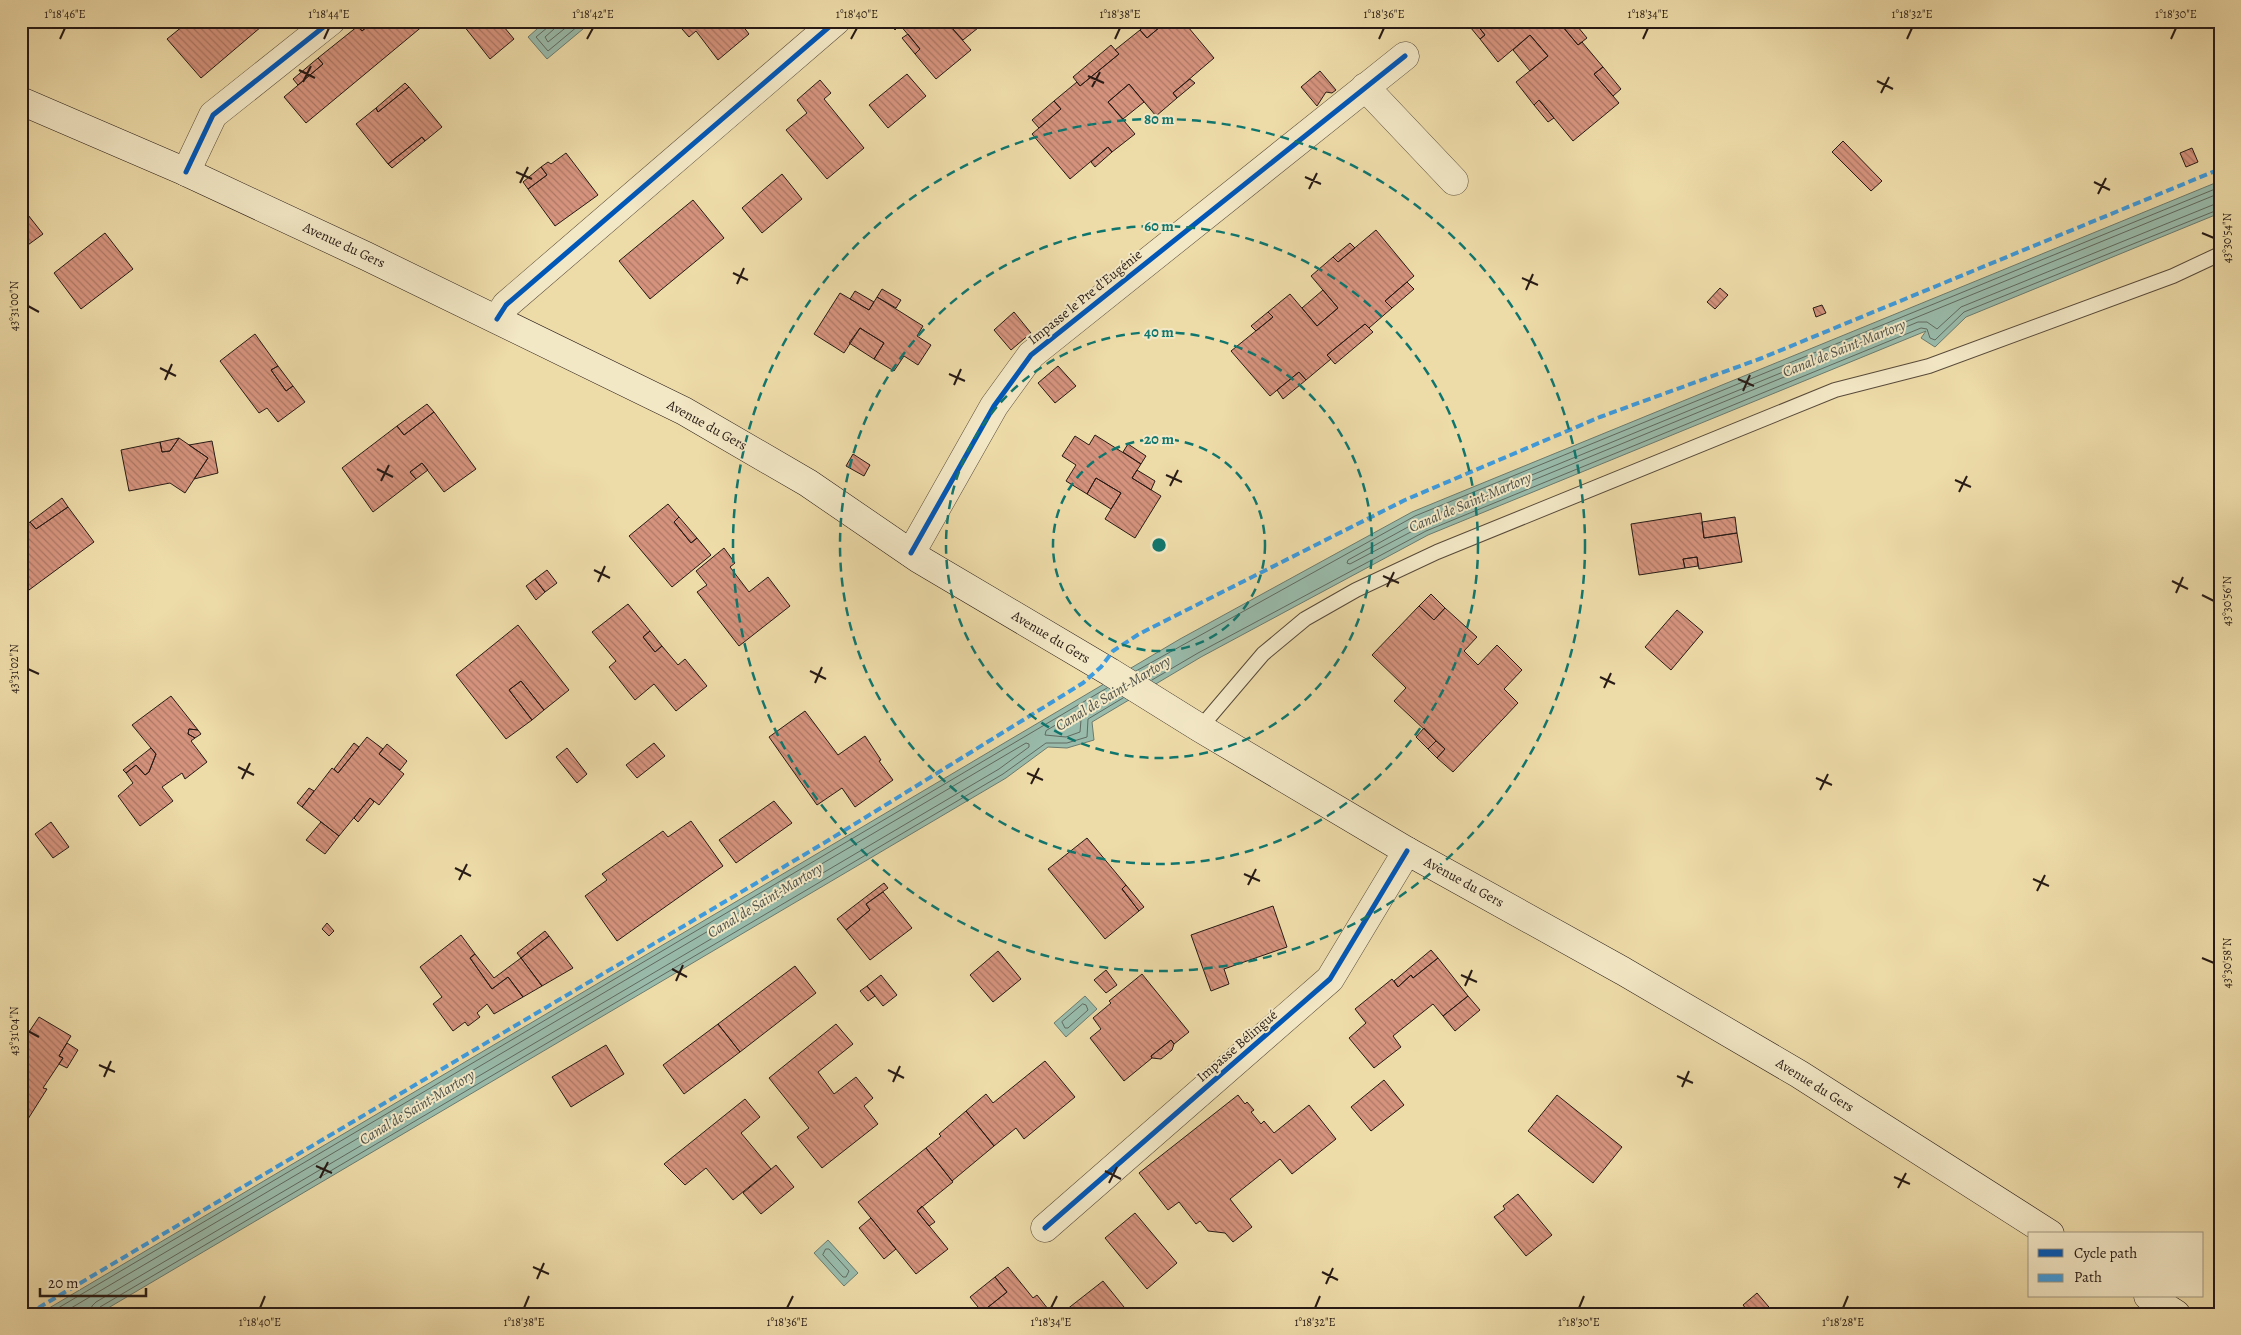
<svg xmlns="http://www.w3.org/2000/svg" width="2241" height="1335" font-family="Alegreya,serif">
	<defs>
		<pattern id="building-back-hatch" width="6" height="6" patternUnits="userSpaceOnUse" patternTransform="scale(1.25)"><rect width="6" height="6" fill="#d5937d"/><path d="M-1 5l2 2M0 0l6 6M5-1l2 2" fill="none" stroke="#ad7765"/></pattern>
	</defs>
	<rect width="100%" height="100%" fill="#eddba8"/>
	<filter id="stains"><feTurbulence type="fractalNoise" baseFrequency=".004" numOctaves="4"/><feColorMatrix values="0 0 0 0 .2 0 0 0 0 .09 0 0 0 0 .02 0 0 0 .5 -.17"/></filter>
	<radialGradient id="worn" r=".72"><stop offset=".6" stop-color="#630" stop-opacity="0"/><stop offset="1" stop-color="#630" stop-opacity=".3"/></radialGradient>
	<!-- water -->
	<path fill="#99bbab" stroke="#6b7b6f" d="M546,21H587L589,24L547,59L528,37Z
		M2220,181V213L1966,317L1935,347L1921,338L1926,331L1428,535L1201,657L1092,722L1094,740L1067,748L1048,747L1006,778L98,1314H39L1180,639L1412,512Z
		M1085,996L1097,1009L1066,1037L1054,1023Z
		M828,1240L858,1273L844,1286L814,1253Z"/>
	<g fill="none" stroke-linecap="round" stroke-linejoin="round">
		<!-- shore -->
		<path stroke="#606a60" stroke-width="1" d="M549,21L548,27L536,37L548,51L584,21
			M555,21L554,29L545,37L548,42L574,21
			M2220,193L1417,522L1348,560L1347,563L1350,564L1424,525L1918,322H1927L1937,329L1961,307L2220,202
			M1136,671L1415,516L2220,187
			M1152,680L1198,653L1426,531L1921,328L1927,329L1930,338L1935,340L1964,312L2220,209
			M1080,711L1084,713L1081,720L1080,732L1066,737L1045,735L1046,731Z
			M1083,1004L1086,1005L1088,1010L1068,1028H1065L1062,1022Z
			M826,1249H829L849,1271L846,1277H843L823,1255Z
			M48,1314L1107,688
			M61,1314L1026,743L1029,744V747L999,769L96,1302L92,1306L90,1314
			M97,1314L100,1307L1003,774L1046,743H1067L1087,737L1088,719L1123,698"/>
	</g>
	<!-- building -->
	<path fill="url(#building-back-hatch)" stroke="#271a15" d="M184,21H268L201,78L167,39L183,26L181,24Z
		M364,21H374L362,31L358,26Z
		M374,21H420L424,25L306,123L284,97L323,64L318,58L358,26L362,31Z
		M460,21H499L514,39L490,59Z
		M675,21H739L749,34L718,60L696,31L689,37Z
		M888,21H957L951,27L971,50L936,79L915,54L920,49L900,25L895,30Z
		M957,21H972L978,28L963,40L951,27Z
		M1150,21H1167L1147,38L1140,30Z
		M1167,21H1183L1214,58L1173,93L1177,98L1156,116L1129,84L1108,102L1135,134L1112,152L1108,147L1070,179L1032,134L1061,109L1054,101L1077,82L1080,86L1119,54L1115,50L1140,30L1147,38Z
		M1474,21H1558L1578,45L1582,42L1603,67L1594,74L1619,103L1573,141L1539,100L1534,105L1516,82L1548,56L1530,35L1498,62L1480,39L1485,35Z
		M1474,21L1485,35L1480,39L1466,22Z
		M1558,21H1573L1587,38L1578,45Z
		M908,34L920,49L915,54L902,38Z
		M1530,35L1548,56L1530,71L1513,50Z
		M1111,45L1119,54L1080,86L1073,77Z
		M318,58L323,64L298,85L293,79Z
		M1603,67L1621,89L1613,96L1594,74Z
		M1320,71L1336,90L1332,93L1326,92L1317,106L1301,87Z
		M907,74L926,96L888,128L869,105Z
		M1190,79L1195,83L1177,98L1173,93Z
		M820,80L831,93L824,99L864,148L827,179L786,130L807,113L797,100Z
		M405,83L409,87L378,112L376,108Z
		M1129,84L1144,102L1123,119L1108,102Z
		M409,87L442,127L425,141L422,137L388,164L356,124L376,108L378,112Z
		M1539,100L1554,118L1548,122L1534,105Z
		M1054,101L1061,109L1039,128L1032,120Z
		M422,137L425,141L392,168L388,164Z
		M1843,141L1882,181L1871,191L1832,152Z
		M1108,147L1112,152L1095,167L1091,162Z
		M2192,148L2198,162L2186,167L2180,153Z
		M566,153L598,195L555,226L528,189L547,175L541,167L548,162L551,164Z
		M541,167L547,175L528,189L523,182Z
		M782,174L802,199L762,233L742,208Z
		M693,200L724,238L650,299L619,261Z
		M21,206L43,234L21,250Z
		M1376,230L1414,276L1385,301L1392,308L1369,328L1365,324L1327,355L1331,359L1306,380L1299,372L1270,396L1231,351L1273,317L1268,312L1290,294L1317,326L1338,308L1311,276L1333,257L1338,262Z
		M105,233L133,269L81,309L54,273Z
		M1350,243L1355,248L1338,262L1333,257Z
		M1407,282L1414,289L1392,308L1385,301Z
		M1720,288L1728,295L1715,309L1707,302Z
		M882,289L901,300L896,308L877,297Z
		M1323,290L1338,308L1317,326L1302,308Z
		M855,291L874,302L869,310L850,299Z
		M840,293L869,310L877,297L923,326L917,336L931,345L918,365L904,356L894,371L874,359L884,343L860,328L844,353L814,334Z
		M1822,305L1826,313L1816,317L1813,308Z
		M1014,312L1031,333L1011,350L994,330Z
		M1268,312L1273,317L1256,331L1251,326Z
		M1365,324L1373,332L1335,364L1327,355Z
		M860,328L884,343L874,359L849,343Z
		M255,334L278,366L271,370L286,391L293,386L305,402L278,422L267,408L259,413L220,361Z
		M278,366L293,386L286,391L271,370Z
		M1058,366L1076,386L1055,403L1038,383Z
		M1299,372L1306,380L1283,399L1277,390Z
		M427,404L434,412L404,435L397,426Z
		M434,412L476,469L444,492L422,463L410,472L416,479L373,512L342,468L397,426L404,435Z
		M1095,435L1141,464L1132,478L1161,496L1135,538L1105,519L1121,493L1096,478L1087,494L1066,481L1076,465L1062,456L1075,436L1089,445Z
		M179,438L208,458L185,493L170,483L129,491L121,450L160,442L162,452L170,451Z
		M179,438L170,451L162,452L160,442Z
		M212,441L218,473L194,479L208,458L189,445Z
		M1128,444L1146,456L1141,464L1123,452Z
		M853,454L870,465L864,476L846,466Z
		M422,463L428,470L416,479L410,472Z
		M1137,470L1155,481L1151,490L1132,478Z
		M1096,478L1121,493L1111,509L1087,494Z
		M62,498L68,507L36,529L30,522Z
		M668,504L679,517L674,522L691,543L697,538L711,555L672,587L629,536Z
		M68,507L94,542L29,590L21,579V528L30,522L36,529Z
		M1701,513L1704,538L1737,533L1742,562L1699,569L1697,557L1683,559L1685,568L1639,575L1631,524Z
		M679,517L697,538L691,543L674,522Z
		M1735,517L1737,533L1704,538L1702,522Z
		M724,548L735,563L730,567L749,592L768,577L790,606L739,646L697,592L707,585L696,571Z
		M1697,557L1698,566L1685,568L1683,559Z
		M547,570L557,583L545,592L535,579Z
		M535,579L545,592L536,600L526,586Z
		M1431,594L1445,608L1434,620L1419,606Z
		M628,604L650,631L643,637L655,652L662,646L678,665L685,659L707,686L676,711L654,684L635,700L609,667L616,661L592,632Z
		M1419,606L1434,620L1445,608L1477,637L1464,651L1478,665L1497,645L1522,670L1504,689L1518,703L1453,772L1437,758L1445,749L1394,701L1406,688L1372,655Z
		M1677,610L1703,632L1671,670L1645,647Z
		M518,625L569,690L544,710L521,681L509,690L532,720L506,739L456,675Z
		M650,631L662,646L655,652L643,637Z
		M521,681L544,710L532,720L509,690Z
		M171,696L198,730L189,729L188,734L195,738L191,741L207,762L185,779L182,773L162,787L173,801L140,826L118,796L133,783L126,773L136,765L145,775L149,772L156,754L132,725Z
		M805,711L838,755L865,736L881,760L879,761L893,780L855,807L842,788L817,805L769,737Z
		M1424,728L1436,741L1428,749L1416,737Z
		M189,729L198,730L201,734L195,738L188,734Z
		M367,737L383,749L379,754L404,774L379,805L370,798L339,836L302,807L332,768L338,773Z
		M1436,741L1445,749L1437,758L1428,749Z
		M354,743L359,747L338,773L334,769Z
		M654,743L665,756L637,778L626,765Z
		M387,744L407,761L400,770L379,754Z
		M151,748L156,754L149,772L145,775L136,765L126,773L123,770Z
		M567,748L587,774L577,783L556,757Z
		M309,788L314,791L302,807L297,803Z
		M370,798L374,802L358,822L354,818Z
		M774,801L792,823L736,863L719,840Z
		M691,821L723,866L617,941L585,896L607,880L602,874L663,831L668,837Z
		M51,822L69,847L53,858L35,834Z
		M321,822L339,836L325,854L306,840Z
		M1087,838L1126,885L1122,889L1139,911L1105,939L1048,869Z
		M884,883L888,888L866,904L870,910L846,930L837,919Z
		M1126,885L1144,907L1139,911L1122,889Z
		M883,892L912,928L870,960L846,930L870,910L866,904Z
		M1273,906L1287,947L1224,969L1229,984L1211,991L1191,935Z
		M327,923L334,931L329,936L322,929Z
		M545,931L549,936L521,958L517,953Z
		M461,935L475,954L470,958L492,989L508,977L523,997L494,1014L487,1004L477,1013L480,1017L468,1026L465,1022L453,1031L433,1004L442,997L420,967Z
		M549,936L573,968L542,986L521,958Z
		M1431,950L1438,958L1413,978L1411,975L1398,987L1394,981Z
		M998,951L1021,979L993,1002L970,975Z
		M475,954L494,978L521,958L542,986L523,997L508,977L492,989L470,958Z
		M1438,958L1468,996L1443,1016L1433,1004L1393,1036L1401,1047L1374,1068L1349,1038L1366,1023L1355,1009L1392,979L1398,987L1411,975L1413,978Z
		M795,966L816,993L740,1052L718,1024Z
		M1106,970L1117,985L1106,993L1094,980Z
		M1142,974L1189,1032L1174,1044L1171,1040L1151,1056L1152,1058L1124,1081L1090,1038L1101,1029L1093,1018L1111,1003L1109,1001Z
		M881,975L897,995L883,1006L867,986Z
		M867,986L875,996L868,1001L860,991Z
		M1468,996L1480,1010L1455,1031L1443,1016Z
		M39,1017L71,1036L59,1056L63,1058L43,1088L47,1089L28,1119L21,1115V1044Z
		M718,1024L740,1052L684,1094L663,1065Z
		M836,1024L853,1044L818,1072L834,1094L856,1077L873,1098L864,1106L878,1124L822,1168L797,1137L809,1128L769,1078Z
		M1171,1040L1174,1044L1172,1050L1161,1059L1152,1058L1151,1056Z
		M67,1043L78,1050L67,1068L59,1064L63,1058L59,1056Z
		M606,1045L624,1074L571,1107L552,1077Z
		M1045,1061L1075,1097L1024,1139L1016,1128L994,1146L966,1111L986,1094L993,1103Z
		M1384,1080L1404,1105L1371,1131L1351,1107Z
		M1238,1095L1245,1104L1247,1102L1254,1110L1251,1112L1261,1124L1264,1121L1274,1133L1309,1105L1336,1139L1292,1174L1280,1159L1230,1199L1252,1227L1233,1242L1225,1233L1208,1231L1200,1221L1196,1224L1179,1202L1168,1210L1139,1173Z
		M1557,1095L1622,1147L1593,1183L1528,1131Z
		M745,1099L760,1117L741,1133L771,1169L733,1200L706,1168L685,1185L664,1164Z
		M966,1111L994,1146L952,1181L926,1148L941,1136L939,1134Z
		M926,1148L953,1182L917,1211L948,1249L916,1274L858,1202Z
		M776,1165L794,1187L761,1214L743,1193Z
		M1518,1194L1552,1235L1526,1256L1494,1217L1505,1209L1503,1206Z
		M922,1206L935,1222L929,1226L917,1211Z
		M1135,1213L1177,1263L1147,1289L1105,1238Z
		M871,1218L896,1249L884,1259L859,1228Z
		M1008,1267L1033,1298L1037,1295L1052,1314H983L982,1312L1007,1292L995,1277Z
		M995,1277L1007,1292L982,1312L970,1297Z
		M1103,1281L1124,1307L1116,1314H1069L1066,1310Z
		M1757,1293L1774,1313L1773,1314H1750L1743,1305Z"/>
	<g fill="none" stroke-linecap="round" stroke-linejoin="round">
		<!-- service casing -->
		<g stroke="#584a3a" stroke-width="16">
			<path id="service" d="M1200,728L1263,654L1305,619L1356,590L1437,552L1835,390L1929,366L2173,276L2220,254"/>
		</g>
		<!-- minor casing -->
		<g stroke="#584a3a" stroke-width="29">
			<path id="minor" d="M1365,87L1454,181
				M186,172L213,115L331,21
				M497,319L506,305L836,21
				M911,553L994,406L1031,355L1405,56
				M1045,1228L1330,979L1407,851"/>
		</g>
		<!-- secondary casing -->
		<g stroke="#271a15" stroke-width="29">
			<path id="secondary" d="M21,101L186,172L366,256L684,411L808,483L919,559L1110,672L1200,728L1407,851L1623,971L1799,1074L2050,1234
				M2148,1296L2176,1314"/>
		</g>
		<!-- service -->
		<use href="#service" stroke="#f3e8c6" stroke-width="14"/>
		<!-- minor -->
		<use href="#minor" stroke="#f3e8c6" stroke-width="28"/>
		<!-- secondary -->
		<use href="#secondary" stroke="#f3e8c6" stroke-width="28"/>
		<!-- quiet -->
		<path stroke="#3d9bdf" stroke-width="4" stroke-dasharray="8 4" stroke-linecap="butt" d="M28,1314L824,843L1083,683L1101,667L1113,651L1139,634L1405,500L1600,417L1762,358L2220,169"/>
		<!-- cycleway casing -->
		<g stroke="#f3e8c6" stroke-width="8">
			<path id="cycleway" d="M186,172L213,115L331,21
				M497,319L506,305L836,21
				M911,553L994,406L1031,355L1405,56
				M1045,1228L1330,979L1407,851"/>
		</g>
		<!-- cycleway -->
		<use href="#cycleway" stroke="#0057b8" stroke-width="5"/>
	</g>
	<!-- ticks -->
	<path fill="none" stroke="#271a15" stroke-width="2" d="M60,39L65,28M324,39L329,28M587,39L593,28M851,39L857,28M1115,39L1120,28M1379,39L1384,28M1643,39L1648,28M1907,39L1912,28M2171,39L2176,28M299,70L315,78M1088,76L1104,83M1877,81L1893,89M303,82L311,66M1092,87L1100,72M1881,93L1889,77M516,172L532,179M1305,177L1321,184M2094,182L2110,190M520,183L528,167M1309,189L1317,173M2098,194L2106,178M2202,233L2214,238M733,273L748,280M1522,278L1538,285M737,284L744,268M1526,290L1533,274M28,306L39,312M160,368L176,376M949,374L965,381M1738,379L1754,386M165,380L172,364M954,385L961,369M1743,391L1750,375M377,469L393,477M1166,475L1182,482M1955,480L1971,487M381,481L389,465M1170,486L1178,470M1959,492L1967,476M594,570L610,578M1383,576L1399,583M2172,581L2188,589M598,582L605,566M1387,587L1394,572M2176,593L2183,577M2202,595L2214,601M28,669L39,674M810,671L826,679M1600,677L1615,684M815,683L822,667M1604,688L1611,673M238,767L254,775M1027,773L1043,780M1816,778L1832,785M242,779L250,763M1031,784L1039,768M1820,790L1828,774M455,868L471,876M1244,874L1260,881M2033,879L2049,886M459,880L467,864M1248,885L1256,869M2037,891L2045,875M2202,958L2214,963M672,969L687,977M1461,975L1477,982M676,981L683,965M1465,986L1472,970M28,1031L39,1037M99,1065L115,1072M888,1070L904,1078M1677,1076L1693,1083M104,1077L111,1061M893,1082L900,1066M1682,1087L1689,1071M316,1166L332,1173M1105,1171L1121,1179M1894,1177L1910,1184M320,1178L328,1162M1109,1183L1117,1167M1898,1188L1906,1173M533,1267L549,1274M1322,1272L1338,1280M537,1279L544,1263M1326,1284L1333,1268M260,1308L265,1296M524,1308L529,1296M787,1308L793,1296M1051,1308L1057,1296M1315,1308L1320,1296M1579,1308L1584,1296M1843,1308L1848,1296"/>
	<!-- distance rings -->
	<g fill="none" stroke="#0f766e" stroke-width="2.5" stroke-dasharray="9 6">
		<circle cx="1159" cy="545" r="106"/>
		<circle cx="1159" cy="545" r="213"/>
		<circle cx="1159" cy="545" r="319"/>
		<circle cx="1159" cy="545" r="426"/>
	</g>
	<g text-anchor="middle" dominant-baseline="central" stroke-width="4" stroke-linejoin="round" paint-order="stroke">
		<!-- street labels -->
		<g font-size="14" fill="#271a15" stroke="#f3e8c6">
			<text transform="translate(344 245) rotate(25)">Avenue du Gers</text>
			<text transform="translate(1085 297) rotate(-39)">Impasse le Pre d'Eugénie</text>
			<text transform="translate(707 425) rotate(29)">Avenue du Gers</text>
			<text transform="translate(1051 637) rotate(31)">Avenue du Gers</text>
			<text transform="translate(1464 882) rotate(29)">Avenue du Gers</text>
			<text transform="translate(1237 1046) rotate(-41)">Impasse Bélingué</text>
			<text transform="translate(1815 1085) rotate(32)">Avenue du Gers</text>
		</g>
		<!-- water labels -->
		<g font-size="15" font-style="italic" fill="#4f524a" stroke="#f3e8c6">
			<text transform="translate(1844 348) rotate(-22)">Canal de Saint-Martory</text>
			<text transform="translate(1470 502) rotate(-23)">Canal de Saint-Martory</text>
			<text transform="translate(1113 693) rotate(-31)">Canal de Saint-Martory</text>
			<text transform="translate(765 900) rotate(-31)">Canal de Saint-Martory</text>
			<text transform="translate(417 1107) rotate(-31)">Canal de Saint-Martory</text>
		</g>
	</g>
	<circle cx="1159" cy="545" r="8" fill="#0f766e" stroke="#f3e8c6" stroke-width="2.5"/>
	<g font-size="15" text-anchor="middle" font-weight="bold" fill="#0f766e" stroke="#f3e8c6" stroke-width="4" stroke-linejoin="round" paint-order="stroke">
		<text x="1159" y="124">80 m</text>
		<text x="1159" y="231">60 m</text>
		<text x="1159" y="337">40 m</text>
		<text x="1159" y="444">20 m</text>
	</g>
	<!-- margin -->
	<rect width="2241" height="1335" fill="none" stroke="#eddba8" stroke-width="55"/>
	<!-- legend -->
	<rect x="2028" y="1232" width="175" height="65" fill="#f3e8c6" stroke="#a1967f"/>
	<rect x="2038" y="1249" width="25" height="8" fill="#0057b8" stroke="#a1967f"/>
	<text x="2074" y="1258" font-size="15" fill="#271a15">Cycle path</text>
	<rect x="2038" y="1274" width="25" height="8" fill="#3d9bdf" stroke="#a1967f"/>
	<text x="2074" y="1282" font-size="15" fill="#271a15">Path</text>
	<!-- scale -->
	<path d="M40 1288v8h106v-8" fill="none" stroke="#271a15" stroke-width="2.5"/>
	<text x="48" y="1288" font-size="15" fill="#271a15" stroke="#f3e8c6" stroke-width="4" paint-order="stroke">20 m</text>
	<rect x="28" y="28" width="2186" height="1280" fill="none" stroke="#271a15" stroke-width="2"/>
	<g font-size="12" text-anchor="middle" fill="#271a15">
		<text x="65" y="18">1°18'46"E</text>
		<text x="329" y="18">1°18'44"E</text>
		<text x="593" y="18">1°18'42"E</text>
		<text x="857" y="18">1°18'40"E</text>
		<text x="1120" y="18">1°18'38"E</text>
		<text x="1384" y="18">1°18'36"E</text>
		<text x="1648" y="18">1°18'34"E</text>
		<text x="1912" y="18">1°18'32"E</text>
		<text x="2176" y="18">1°18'30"E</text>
		<text transform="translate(2227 238) rotate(-90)" y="4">43°30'54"N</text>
		<text transform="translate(14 306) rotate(-90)" y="4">43°31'00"N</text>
		<text transform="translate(2227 601) rotate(-90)" y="4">43°30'56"N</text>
		<text transform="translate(14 669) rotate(-90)" y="4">43°31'02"N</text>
		<text transform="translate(2227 963) rotate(-90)" y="4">43°30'58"N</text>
		<text transform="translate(14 1031) rotate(-90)" y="4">43°31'04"N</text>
		<text x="260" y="1326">1°18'40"E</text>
		<text x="524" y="1326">1°18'38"E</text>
		<text x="787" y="1326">1°18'36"E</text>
		<text x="1051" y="1326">1°18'34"E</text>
		<text x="1315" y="1326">1°18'32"E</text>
		<text x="1579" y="1326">1°18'30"E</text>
		<text x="1843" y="1326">1°18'28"E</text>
	</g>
	<rect width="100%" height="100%" filter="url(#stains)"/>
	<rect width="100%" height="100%" fill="url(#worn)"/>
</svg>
